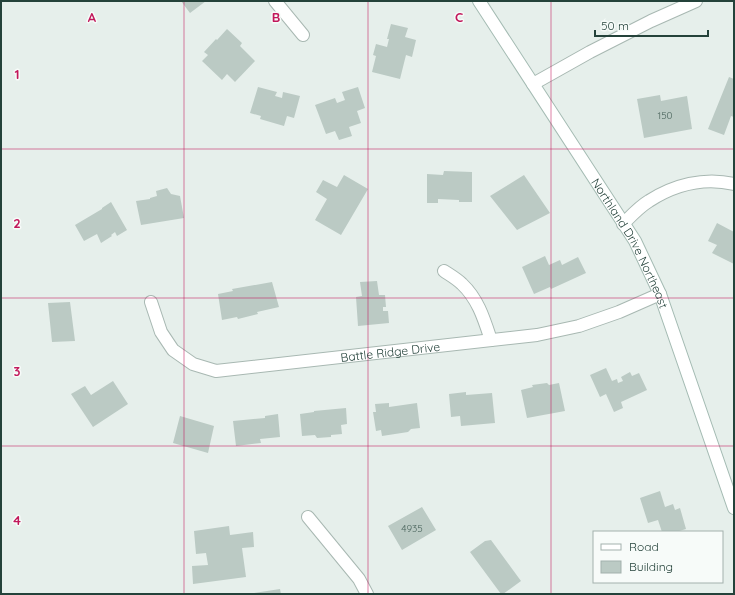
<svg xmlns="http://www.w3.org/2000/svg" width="735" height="595" font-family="Quicksand,sans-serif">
	<rect width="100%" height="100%" fill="#e6efeb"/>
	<!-- building -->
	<path fill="#bbcac4" d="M181,1H206L190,13Z
		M391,24L408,28L405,37L416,40L412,57L406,55L400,79L372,72L376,56L373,55L376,44L387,47L389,39H387Z
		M227,29L242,43L240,46L255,61L235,82L227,74L222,80L202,61L208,55L204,52L216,39L217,40Z
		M729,77L734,79V117L731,116L724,135L708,129Z
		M258,87L277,92L275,96L282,98L283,92L300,96L294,118L287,116L284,126L260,119L261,116L250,113Z
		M358,87L365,108L357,111L361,123L349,127L352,136L339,140L335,131L326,134L315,105L335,98L337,103L345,100L342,92Z
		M660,95L661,101L687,96L692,129L644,138L637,99Z
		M444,171L472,172V202H459V200L438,199V203H427V174L443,175Z
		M344,175L368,189L341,235L315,220L327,199L316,192L323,180L337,187Z
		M524,175L550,213L517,230L490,196Z
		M167,188L171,194L180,196L184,218L141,225L136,201L150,199V198L157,196L156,191Z
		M111,202L127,230L117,236L115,232L111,235L112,236L101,243L97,234L84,241L75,225L102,209V208Z
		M717,223L734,232V264L712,253L717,245L708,241Z
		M545,256L549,265L560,260L562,265L578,257L586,273L551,289L550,287L534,294L522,267Z
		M377,281L379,295H385L386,307H383V311H388L389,323L358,326L356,297L362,296L360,282Z
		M272,282L279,307L257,312L258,314L238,319L237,317L222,320L218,294L233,291L232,289Z
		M70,302L75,341L52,342L48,303Z
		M606,368L612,381L617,379L618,383L623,381L621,377L630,372L632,376L639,373L647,390L621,402L623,408L614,412L606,394L600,397L590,375Z
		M113,381L128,404L93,427L71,394L85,386L91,395Z
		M547,383L549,385L559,383L565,411L527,418L521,390L533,387L532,385Z
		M466,392V395L492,393L495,423L461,426L460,416L451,417L449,394Z
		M389,403V407L417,403L420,428L411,429L408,432L382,436L381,430L376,431L373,412H376L375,404Z
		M346,408L347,424L341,425L342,434L331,435V437L317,438L315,435L302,436L300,414L314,412V411Z
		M278,414L280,437L260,439L261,443L236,446L233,421L265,418V416Z
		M180,416L214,426L208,453L173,443Z
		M660,491L665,507L673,504L675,510L680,508L686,529L676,532H662L658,520L648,523L640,498Z
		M422,507L436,530L402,550L388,526Z
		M229,526L230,535L253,532L254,547L242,548L246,577L193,584L192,566L208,565L206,553L196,554L194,531Z
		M491,540L521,581L503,594H501L470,552L485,541Z
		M280,589L281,594H254V593Z"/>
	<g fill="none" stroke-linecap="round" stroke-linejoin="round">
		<!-- street casing -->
		<g stroke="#a8b8b2" stroke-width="14">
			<g id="street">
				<path d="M275,1L303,35"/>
				<path d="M533,84L590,52L651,21L696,1"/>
				<path d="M623,224C631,216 639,207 649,201C674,185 704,177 734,184"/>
				<path d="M444,271C450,275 457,279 462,284C478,299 484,319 491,340"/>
				<path id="s1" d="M151,302L161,332L173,350L193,364L216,371L537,335L579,326L619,312L660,294"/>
				<path d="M308,517L359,579L367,594"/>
			</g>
		</g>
		<!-- secondary casing -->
		<g stroke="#a4bbb3" stroke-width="14">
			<g id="secondary">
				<path id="s2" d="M479,1L635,241L660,294L734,508"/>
			</g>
		</g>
		<!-- street -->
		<use href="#street" stroke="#fff" stroke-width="12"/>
		<!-- secondary -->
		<use href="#secondary" stroke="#fff" stroke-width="12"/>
	</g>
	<!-- grid -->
	<path fill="none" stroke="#c2185b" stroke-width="1" stroke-opacity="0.55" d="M184,1V594M368,1V594M551,1V594M1,149H734M1,298H734M1,446H734"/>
	<g text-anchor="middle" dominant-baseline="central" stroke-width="3" stroke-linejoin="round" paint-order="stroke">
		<!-- number labels -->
		<g font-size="10" fill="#4a645c">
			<text x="665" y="115">150</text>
			<text x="412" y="528">4935</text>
		</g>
		<!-- street labels -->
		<g font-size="12" fill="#24423a" stroke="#f7fbf9">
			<text stroke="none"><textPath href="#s2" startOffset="286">Northland Drive Northeast</textPath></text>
			<text stroke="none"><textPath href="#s1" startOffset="277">Battle Ridge Drive</textPath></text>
		</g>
	</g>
	<g font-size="13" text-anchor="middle" font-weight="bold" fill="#c2185b" stroke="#f7fbf9" stroke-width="3" stroke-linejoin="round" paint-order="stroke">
		<text x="92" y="22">A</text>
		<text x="276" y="22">B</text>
		<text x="459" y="22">C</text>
		<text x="17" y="79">1</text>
		<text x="17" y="228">2</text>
		<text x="17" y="376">3</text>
		<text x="17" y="525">4</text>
	</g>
	<!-- border -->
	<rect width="735" height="595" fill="none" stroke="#24423a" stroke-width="4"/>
	<!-- legend -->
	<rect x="593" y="531" width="130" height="52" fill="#f7fbf9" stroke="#a3b1ad"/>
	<rect x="601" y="544" width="20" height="6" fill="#ffffff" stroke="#a3b1ad"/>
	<text x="629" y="551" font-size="12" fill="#24423a">Road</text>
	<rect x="601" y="561" width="20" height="12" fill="#bbcac4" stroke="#a3b1ad"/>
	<text x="629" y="571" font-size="12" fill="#24423a">Building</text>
	<!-- scale -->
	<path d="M595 30v6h113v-6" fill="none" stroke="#24423a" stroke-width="2"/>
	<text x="601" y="30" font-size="12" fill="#24423a" stroke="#f7fbf9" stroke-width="3" paint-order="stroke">50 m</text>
</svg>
